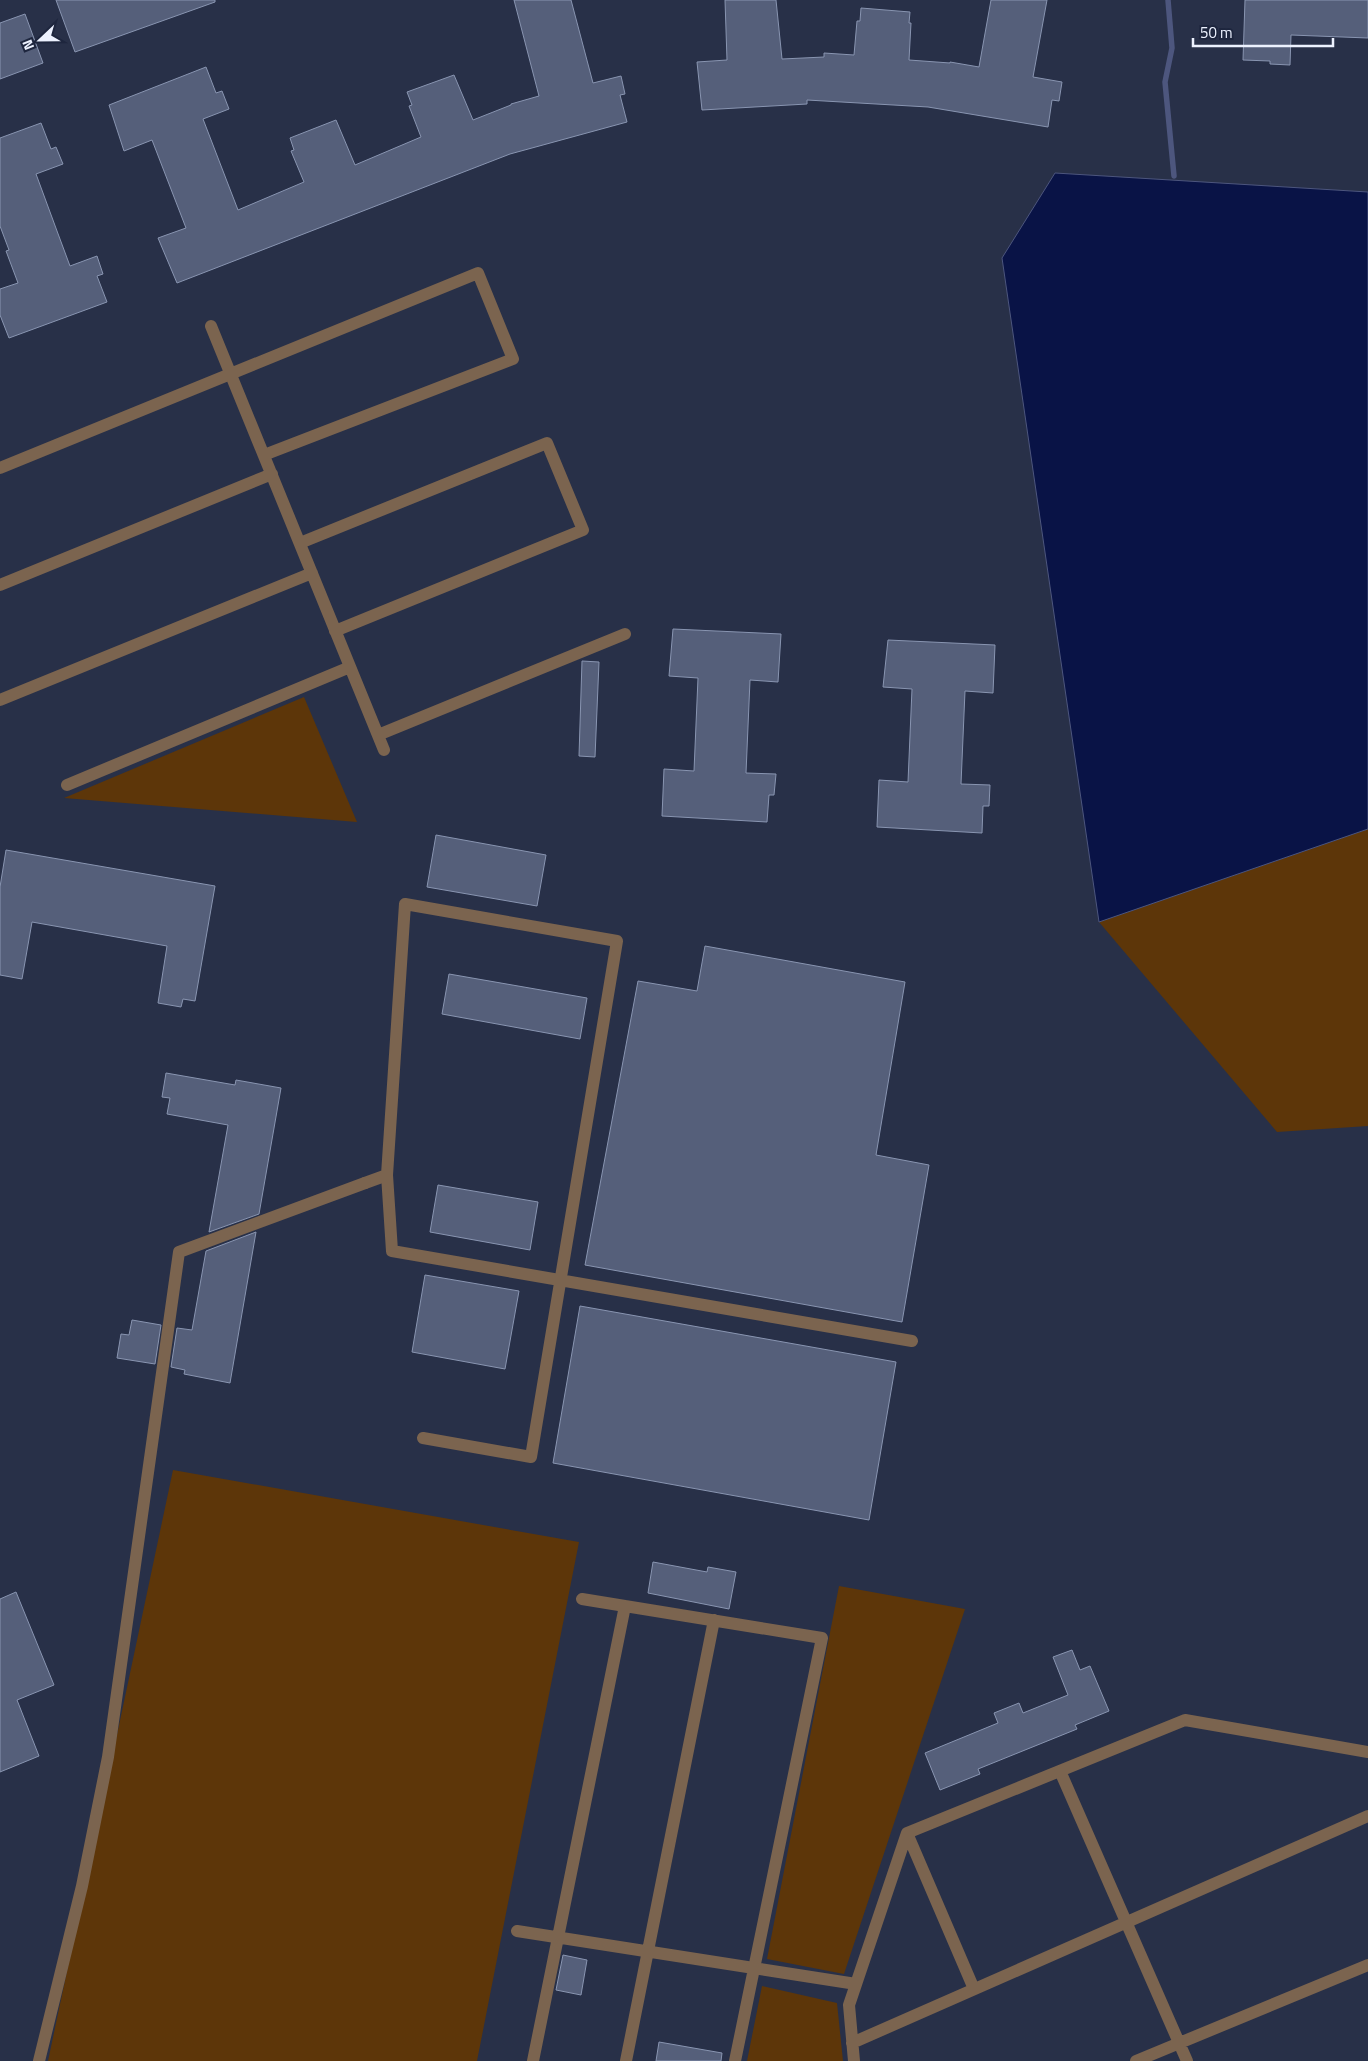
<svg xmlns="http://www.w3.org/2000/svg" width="1368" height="2061" font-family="'Titillium Web',sans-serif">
	<rect width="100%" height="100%" fill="#283048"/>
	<!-- green -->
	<path fill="#5d3609" d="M304,697L357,822L64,798Z
		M1368,829V1126L1277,1132L1099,922Z
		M173,1470L579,1542L477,2061H48Z
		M839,1586L965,1609L844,1974L767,1959Z
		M762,1986L837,2003L843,2061H747Z"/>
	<!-- water -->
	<path fill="#091346" stroke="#4d567e" d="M1055,173L1368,192V829L1099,922L1002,258Z"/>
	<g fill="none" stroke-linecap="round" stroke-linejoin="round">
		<!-- stream -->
		<path stroke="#4d567e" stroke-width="5.5" d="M1168,0L1172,48L1165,82L1174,176"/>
	</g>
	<!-- building -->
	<path fill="#555f7a" stroke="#8995b1" d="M56,0H215V2L75,52Z
		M514,0H571L593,83L621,76L625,94L620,95L627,122L510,154L177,283L158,238L186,228L152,140L124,151L109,105L206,67L216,93L222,91L229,109L203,119L238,210L304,182L291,151L294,150L290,138L336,120L355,165L421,137L409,106L412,105L407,92L454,75L473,120L511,105V104L539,96Z
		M725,0H776L782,59L824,57V53L854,55L857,21H860L861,8L910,12L909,23H911L909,60L950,63V62L979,67L991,0H1047L1033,77L1062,82L1059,101L1052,100L1048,127L928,107L807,100V104L702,110L697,62L727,60Z
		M1245,0H1368V38L1291,35L1290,65L1270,64V61L1243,60Z
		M25,14L43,63L0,79V23Z
		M41,123L51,149L56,147L63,164L36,174L57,231L70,266L97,256L103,274L97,276L107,302L9,338L0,315V289L18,283L6,251L9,250L0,226V138Z
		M673,629L781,634L778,682L750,680L746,773L776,774L774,795H769L767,822L662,816L664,769L694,771L698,678L669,676Z
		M888,640L995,645L993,693L965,691L961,784L990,785L989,806H983L982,833L877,827L879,780L908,782L912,689L883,687Z
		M582,661L599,662L595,757L579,756Z
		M436,835L546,855L537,906L427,887Z
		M6,850L215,886L195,1001L183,999L181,1007L158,1003L167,946L32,922L22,979L0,975V887Z
		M705,946L905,982L876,1155L929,1165L902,1322L585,1265L638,981L697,991Z
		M449,974L587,998L580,1039L442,1014Z
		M166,1073L235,1085L236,1080L281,1088L259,1214L209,1232L228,1125L167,1114L170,1098L162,1097Z
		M438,1185L538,1202L530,1250L430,1232Z
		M256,1232L230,1383L184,1374L185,1370L171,1367L177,1328L192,1330L206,1251Z
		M425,1275L519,1291L505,1369L412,1352Z
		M580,1306L896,1362L869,1520L553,1463Z
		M132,1320L161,1325L155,1364L117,1358L121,1334L129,1335Z
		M653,1562L707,1572L708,1567L736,1572L729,1609L648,1593Z
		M16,1592L54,1685L17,1700L39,1756L0,1772V1599Z
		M1072,1650L1080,1670L1090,1666L1109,1711L1075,1725L1077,1729L978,1769L980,1774L940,1790L925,1753L998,1723L994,1713L1019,1703L1023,1713L1068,1695L1053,1657Z
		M563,1955L587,1960L581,1995L556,1990Z
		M659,2042L722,2053L721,2061H656Z"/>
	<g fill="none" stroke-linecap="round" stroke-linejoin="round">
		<!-- minor -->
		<path stroke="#7b644f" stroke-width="12" d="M211,326L384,750
			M0,468L478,273L513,359L264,455
			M300,543L547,443L583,530L335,631
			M0,585L272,474
			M0,700L312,573
			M378,735L625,634
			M67,785L350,667
			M387,1175L392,1251L912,1341
			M365,1183L387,1175L405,904L617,941L531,1457L423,1438
			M582,1599L822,1638L735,2061
			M1060,1771L1187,2061
			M907,1833L974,1989
			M517,1931L856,1984
			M852,2043L1368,1816
			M533,2061L625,1606
			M626,2061L714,1620
			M854,2061L849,2005L907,1833L1185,1720L1368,1752
			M1136,2061L1368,1965"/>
		<!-- tertiary -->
		<path stroke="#7b644f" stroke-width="12" d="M39,2061L82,1886L108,1757L179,1252L365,1183"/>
	</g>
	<!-- north arrow -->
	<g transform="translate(40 40) rotate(248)" stroke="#1e263e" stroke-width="4" paint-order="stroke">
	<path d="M0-4L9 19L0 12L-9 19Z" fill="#edf2ff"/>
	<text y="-8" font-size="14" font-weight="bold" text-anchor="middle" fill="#edf2ff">N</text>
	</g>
	<!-- scale -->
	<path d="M1193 38v8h140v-8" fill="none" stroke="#edf2ff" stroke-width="2.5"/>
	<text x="1200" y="38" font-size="15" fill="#edf2ff" stroke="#1e263e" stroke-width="4" paint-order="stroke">50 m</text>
</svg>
